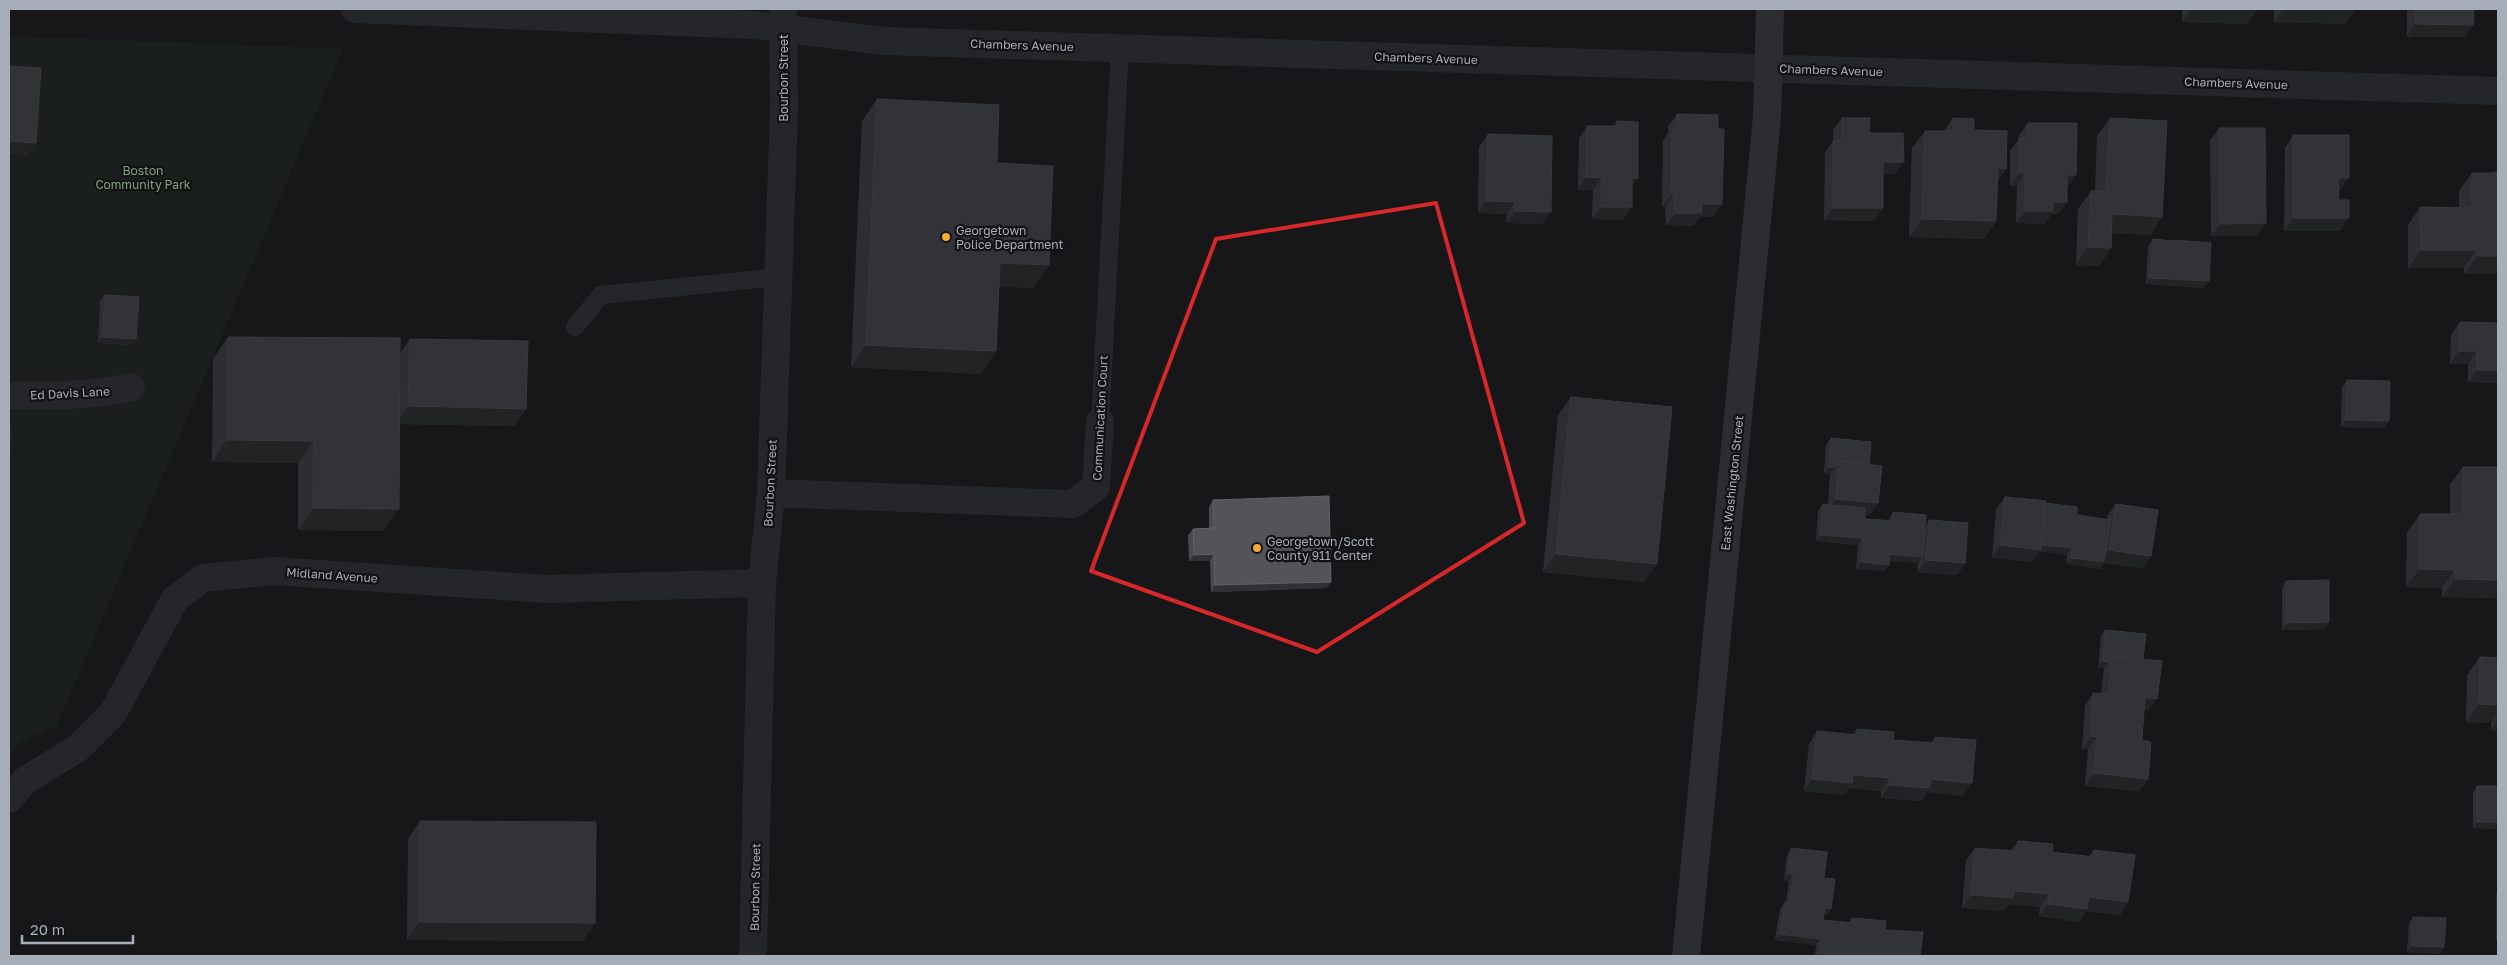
<svg xmlns="http://www.w3.org/2000/svg" width="2507" height="965" font-family="'Golos Text',sans-serif">
	<rect width="100%" height="100%" fill="#171719"/>
	<!-- green -->
	<path fill="#1e271f" d="M9,36L343,49L57,725L17,744L9,758Z"/>
	<g fill="none" stroke-linecap="round" stroke-linejoin="round">
		<!-- lane -->
		<path stroke="#37393e" stroke-width="18" d="M575,327L601,295L778,277
			M1100,422L1120,48"/>
		<!-- street -->
		<path stroke="#37393e" stroke-width="28" d="M355,9L754,25L884,41L2498,91
			M9,395C50,396 90,396 131,387
			M771,493L1073,504L1096,487L1100,422
			M9,799L26,780L78,748L113,713L175,599L203,578L273,571L547,589L762,583
			M753,956L762,583L771,493L784,109L783,9"/>
		<!-- secondary -->
		<path stroke="#45484e" stroke-width="28" d="M1686,956L1767,117L1770,9"/>
	</g>
	<!-- wall -->
	<path fill="#484a4e" d="M2182,9H2257L2247,24L2182,22Z
		M2274,9H2356L2345,24L2274,22Z
		M2407,9H2474L2465,37H2407Z
		M877,99L997,163L1049,265L1033,288L999,286L996,351L981,374L851,367L862,121Z
		M1677,114L1718,129L1722,204L1713,217H1700L1693,226L1666,225L1665,207H1662L1663,140L1668,133V126Z
		M1842,118L1869,133L1895,174H1883V208L1874,221L1824,220L1825,153L1833,141V130Z
		M1953,118L1974,130L2006,169L1997,181L1996,221L1984,239L1909,237L1912,148L1925,131H1944Z
		M2110,118L2162,217L2150,235L2112,233L2111,248L2099,266L2076,265L2078,209L2091,191H2095L2097,136Z
		M1617,121L1638,178L1632,186L1623,220L1592,219L1593,190H1578L1579,138L1587,126H1614Z
		M2028,123L2067,187V202L2058,214H2051L2045,224L2016,223L2017,186H2010V151L2019,139V135Z
		M2219,128L2257,236H2211L2210,141Z
		M1488,134L1542,224L1506,223L1507,214L1478,213L1479,147Z
		M2293,135L2340,191H2339L2340,231H2284L2285,148Z
		M2498,168V274H2464V268H2408V225L2420,207L2459,208V191L2472,173H2494Z
		M2153,239L2173,242L2174,240L2204,288L2146,284L2148,246Z
		M105,295L132,345L98,343L100,301Z
		M2460,322L2498,383L2468,382V364H2450L2451,335Z
		M228,337L400,353L410,339L526,409L514,426L400,424L383,531L298,530V463L212,462L213,359Z
		M2347,380L2384,428L2341,427L2342,387Z
		M1571,397L1644,582L1543,572L1558,415Z
		M1831,438L1869,465L1878,503L1870,515H1865V519L1889,520V519L1893,512L1925,527L1929,520L1965,563L1957,575L1917,572L1918,563L1890,561L1885,571L1856,569L1858,545L1816,541L1818,511L1823,504L1828,505L1830,474L1824,473L1826,445Z
		M2463,467H2498V598L2442,597V588L2406,587L2407,532L2420,514H2450V485Z
		M2005,497L2045,503L2077,515L2107,519V516L2116,504L2151,556L2142,568L2104,563L2100,569L2066,564L2067,555L2040,551L2032,562L1992,558L1996,509Z
		M1213,500L1327,588L1211,592L1210,561H1189L1188,535L1193,529L1209,528V507Z
		M2286,581L2329,622L2325,629L2282,630V587Z
		M2105,630L2143,659L2148,711H2144L2142,740L2148,779L2139,791L2085,786L2088,749H2082L2085,706L2093,693L2101,694L2104,668H2098L2101,636Z
		M2480,657L2498,658V731L2491,730V723L2466,722L2467,675Z
		M1857,729L1893,740L1931,743L1935,737L1963,796L1927,792L1922,801L1881,798V791L1849,788L1843,795L1804,791L1809,744L1817,731L1853,735Z
		M2477,786L2498,829L2473,828V792Z
		M420,821L583,941L407,940L408,839Z
		M2018,841L2052,852L2089,856L2094,850L2128,902L2120,915L2086,911L2079,922L2039,916L2040,907L2009,904L2004,911L1962,908L1966,860L1975,848L2011,851Z
		M1791,848L1824,878L1831,909L1827,915H1824L1823,920L1849,923L1852,918L1885,930L1920,956H1815L1816,945L1775,940L1780,909L1785,902L1786,903L1789,881L1784,880L1787,855Z
		M2498,892V940H2496V895Z
		M2413,917L2444,947L2440,954L2407,952L2409,923Z"/>
	<!-- shaded-wall -->
	<path fill="#303134" d="M2191,9H2257L2247,24L2182,22Z
		M2283,9H2356L2345,24L2274,22Z
		M2415,24L2473,25L2465,37H2407Z
		M9,141L36,143L27,156L9,154Z
		M1883,162H1904L1895,174H1875Z
		M1998,168L2006,169L1993,187Z
		M2019,173H2025L2017,186H2010Z
		M2067,175H2076L2067,188Z
		M1586,177L1602,178L1593,190H1578Z
		M1632,178H1638L1629,191Z
		M2338,178H2349L2340,191H2329Z
		M1671,195H1674L1665,207H1662Z
		M1486,201L1515,202L1507,214L1478,213Z
		M2053,202H2067L2058,214H2051L2045,224L2016,223L2025,211Z
		M1702,204H1722L1713,217H1700L1693,226L1666,225L1675,213Z
		M1601,207H1632L1623,220L1592,219Z
		M1833,208H1883L1874,221L1824,220Z
		M1515,211L1551,212L1542,224L1506,223Z
		M2112,214L2162,217L2150,235L2100,232Z
		M2293,218H2349L2340,231H2284Z
		M1922,219L1996,221L1984,239L1909,237Z
		M2266,223L2257,236H2211L2220,224Z
		M2088,247L2111,248L2099,266L2076,265Z
		M2421,250H2476L2464,268H2408Z
		M2477,256H2498V274H2464Z
		M1000,263L1049,265L1033,288L985,286Z
		M2150,278L2209,281L2204,288L2146,284Z
		M102,337L136,339L132,345L98,343Z
		M866,345L996,351L981,374L851,367Z
		M2459,351H2477L2468,364H2450Z
		M2477,370H2498V383L2468,382Z
		M408,406L526,409L514,426L396,424Z
		M2346,420L2389,421L2384,428L2341,427Z
		M227,440L314,441L298,463L212,462Z
		M1829,467H1835L1830,474L1824,473Z
		M1836,499L1878,503L1870,515L1827,511Z
		M313,508L399,509L383,531L298,530Z
		M1820,535L1863,538L1858,545L1816,541Z
		M2037,544L2072,548L2067,555L2040,551L2032,562L1992,558L2000,545Z
		M2109,550L2151,556L2142,568L2104,563L2100,569L2066,564L2071,558L2101,562Z
		M1214,554L1210,561H1189L1194,555Z
		M1556,554L1657,564L1644,582L1543,572Z
		M1890,554L1922,557L1918,563L1886,561Z
		M1926,560L1965,563L1957,575L1917,572Z
		M1861,562L1889,565L1885,571L1856,569Z
		M2419,569L2455,570L2442,588L2406,587Z
		M2455,579L2498,580V598L2442,597Z
		M1331,582L1327,588L1211,592L1215,585Z
		M2329,622L2325,629L2282,630L2287,623Z
		M2103,661L2108,662L2104,668H2098Z
		M2145,697L2157,699L2148,711L2136,709Z
		M2479,704L2498,705V713L2491,723L2466,722Z
		M2498,720V731L2491,730Z
		M2091,736L2097,737L2088,749H2082Z
		M2094,773L2148,779L2139,791L2085,786Z
		M1853,775L1890,778L1881,791L1849,788L1843,795L1804,791L1812,779Z
		M1931,779L1972,783L1963,796L1927,792L1922,801L1881,798L1889,785Z
		M2477,822H2498V829L2473,828Z
		M1788,874H1794L1789,881L1784,880Z
		M2014,891L2049,894L2040,907L2009,904L2004,911L1962,908L1971,895Z
		M2089,897L2128,902L2120,915L2086,911L2079,922L2039,916L2048,904Z
		M1825,908L1831,909L1827,915H1821Z
		M419,922L595,923L583,941L407,940Z
		M1780,934L1821,939L1816,945L1775,940Z
		M2412,946L2444,947L2440,954L2407,952Z"/>
	<!-- building -->
	<path fill="#53545a" stroke="#606268" d="M2416,9H2474L2473,25L2415,24Z
		M9,66L41,68L36,143L9,141Z
		M877,99L999,105L997,163L1053,166L1049,265L1000,263L996,351L866,345Z
		M1677,114L1718,115V129H1724L1722,204H1702V213H1675L1674,195H1671L1672,128L1677,127Z
		M1842,118H1870L1869,133H1903L1904,162H1883V208H1833V141H1842Z
		M1953,118L1974,119V130L2007,131L2006,169L1998,168L1996,221L1922,219L1925,131H1953Z
		M2110,118L2167,121L2162,217L2112,214L2111,248L2088,247L2091,191H2106Z
		M1617,121L1638,122V178H1632V207H1601L1602,178L1586,177L1587,126H1618Z
		M2028,123H2077L2076,175H2067V202H2053V211H2025V173H2019V138H2027Z
		M2219,128H2265L2266,223L2220,224Z
		M1488,134L1552,136L1551,212L1515,211V202L1486,201Z
		M2293,135H2349V178H2338L2339,200H2349V218H2293Z
		M2472,173H2498V256H2477L2476,250H2421L2420,207L2472,208Z
		M2153,239L2173,241V254L2174,240L2211,243L2209,281L2150,278Z
		M105,295L139,297L136,339L102,337Z
		M2460,322L2498,323V370H2477V351H2459Z
		M228,337L400,338L399,509L313,508L314,441L227,440Z
		M410,339L528,341L526,409L408,406Z
		M2347,380L2390,381L2389,421L2346,420Z
		M1571,397L1672,407L1657,564L1556,554Z
		M9,427H10L9,479Z
		M1831,438L1871,442L1869,465L1839,461L1835,467H1829Z
		M1839,461L1882,466L1878,503L1836,499Z
		M2463,467H2498V580L2455,579V570L2419,569L2420,514H2462Z
		M1329,496L1331,582L1215,585L1214,554L1194,555L1193,529L1214,528L1213,500Z
		M2005,497L2046,501L2041,550L2000,545Z
		M2045,503L2077,507V515L2110,520L2104,562L2071,558L2072,548L2041,545Z
		M1823,504L1865,508V519L1893,521V512L1926,515L1922,557L1890,554L1889,565L1861,562L1863,538L1820,535Z
		M2116,504L2158,510L2151,556L2109,550Z
		M1929,520L1968,523L1965,563L1926,560Z
		M2329,580V622L2287,623L2286,581Z
		M2105,630L2146,634L2143,659L2112,656L2108,662L2103,661Z
		M2112,656L2162,661L2157,699L2145,697L2142,740L2151,742L2148,779L2094,773L2097,737L2091,736L2093,693L2108,694Z
		M2480,657L2498,658V705L2479,704Z
		M1857,729L1894,732L1893,740L1935,743V737L1976,740L1972,783L1931,779L1930,788L1889,785L1890,778L1853,775L1852,783L1812,779L1817,731L1857,735Z
		M2477,786H2498V822H2477Z
		M420,821L596,822L595,923L419,922Z
		M2018,841L2053,844L2052,852L2093,857L2094,850L2135,855L2128,902L2089,897L2087,909L2048,904L2049,894L2014,891L2013,898L1971,895L1975,848L2016,851Z
		M1791,848L1827,852L1824,878L1835,879L1831,909L1825,908L1823,920L1853,923L1852,918L1886,921L1885,930L1923,932L1920,956H1819L1821,939L1780,934L1785,902L1790,903L1794,874H1788Z
		M2413,917L2446,918L2444,947L2412,946Z"/>
	<!-- marked area -->
	<path d="M0 0H2507V965H0ZM1436,203L1524,523L1317,652L1091,571L1216,239Z" fill="#171719" fill-opacity=".55" fill-rule="evenodd"/>
	<path fill="none" stroke="#d62828" stroke-width="4" stroke-linejoin="round" d="M1436,203L1524,523L1317,652L1091,571L1216,239Z"/>
	<!-- markers -->
	<g fill="#f6aa31" stroke="#121214" stroke-width="2">
		<circle cx="946" cy="237" r="5"/>
		<circle cx="1257" cy="548" r="5"/>
	</g>
	<g text-anchor="middle" dominant-baseline="central" stroke-width="4.5" stroke-linejoin="round" paint-order="stroke">
		<!-- street labels -->
		<g font-size="12" fill="#a8aeb9" stroke="#121214">
			<text transform="translate(1022 45) rotate(2)">Chambers Avenue</text>
			<text transform="translate(1426 58) rotate(2)">Chambers Avenue</text>
			<text transform="translate(1831 70) rotate(2)">Chambers Avenue</text>
			<text transform="translate(783 78) rotate(-90)">Bourbon Street</text>
			<text transform="translate(2236 83) rotate(2)">Chambers Avenue</text>
			<text transform="translate(70 393) rotate(-3)">Ed Davis Lane</text>
			<text transform="translate(1100 418) rotate(-87)">Communication Court</text>
			<text transform="translate(770 483) rotate(-87)">Bourbon Street</text>
			<text transform="translate(1732 483) rotate(-84)">East Washington Street</text>
			<text transform="translate(332 575) rotate(4)">Midland Avenue</text>
			<text transform="translate(755 887) rotate(-89)">Bourbon Street</text>
		</g>
		<!-- park labels -->
		<g font-size="12" fill="#7fa47f" stroke="#121214">
			<text x="143" y="170">Boston<tspan x="143" dy="14">Community Park</tspan></text>
		</g>
		<!-- poi labels -->
		<g font-size="12" fill="#a8aeb9" stroke="#121214" text-anchor="start">
			<text x="956" y="230">Georgetown<tspan x="956" dy="14">Police Department</tspan></text>
			<text x="1267" y="541">Georgetown/Scott<tspan x="1267" dy="14">County 911 Center</tspan></text>
		</g>
	</g>
	<!-- border -->
	<rect width="2507" height="965" fill="none" stroke="#a8aeb9" stroke-width="20"/>
	<!-- scale -->
	<path d="M22 935v8h111v-8" fill="none" stroke="#a8aeb9" stroke-width="2.5"/>
	<text x="30" y="935" font-size="15" fill="#a8aeb9" stroke="#121214" stroke-width="4" paint-order="stroke">20 m</text>
</svg>
